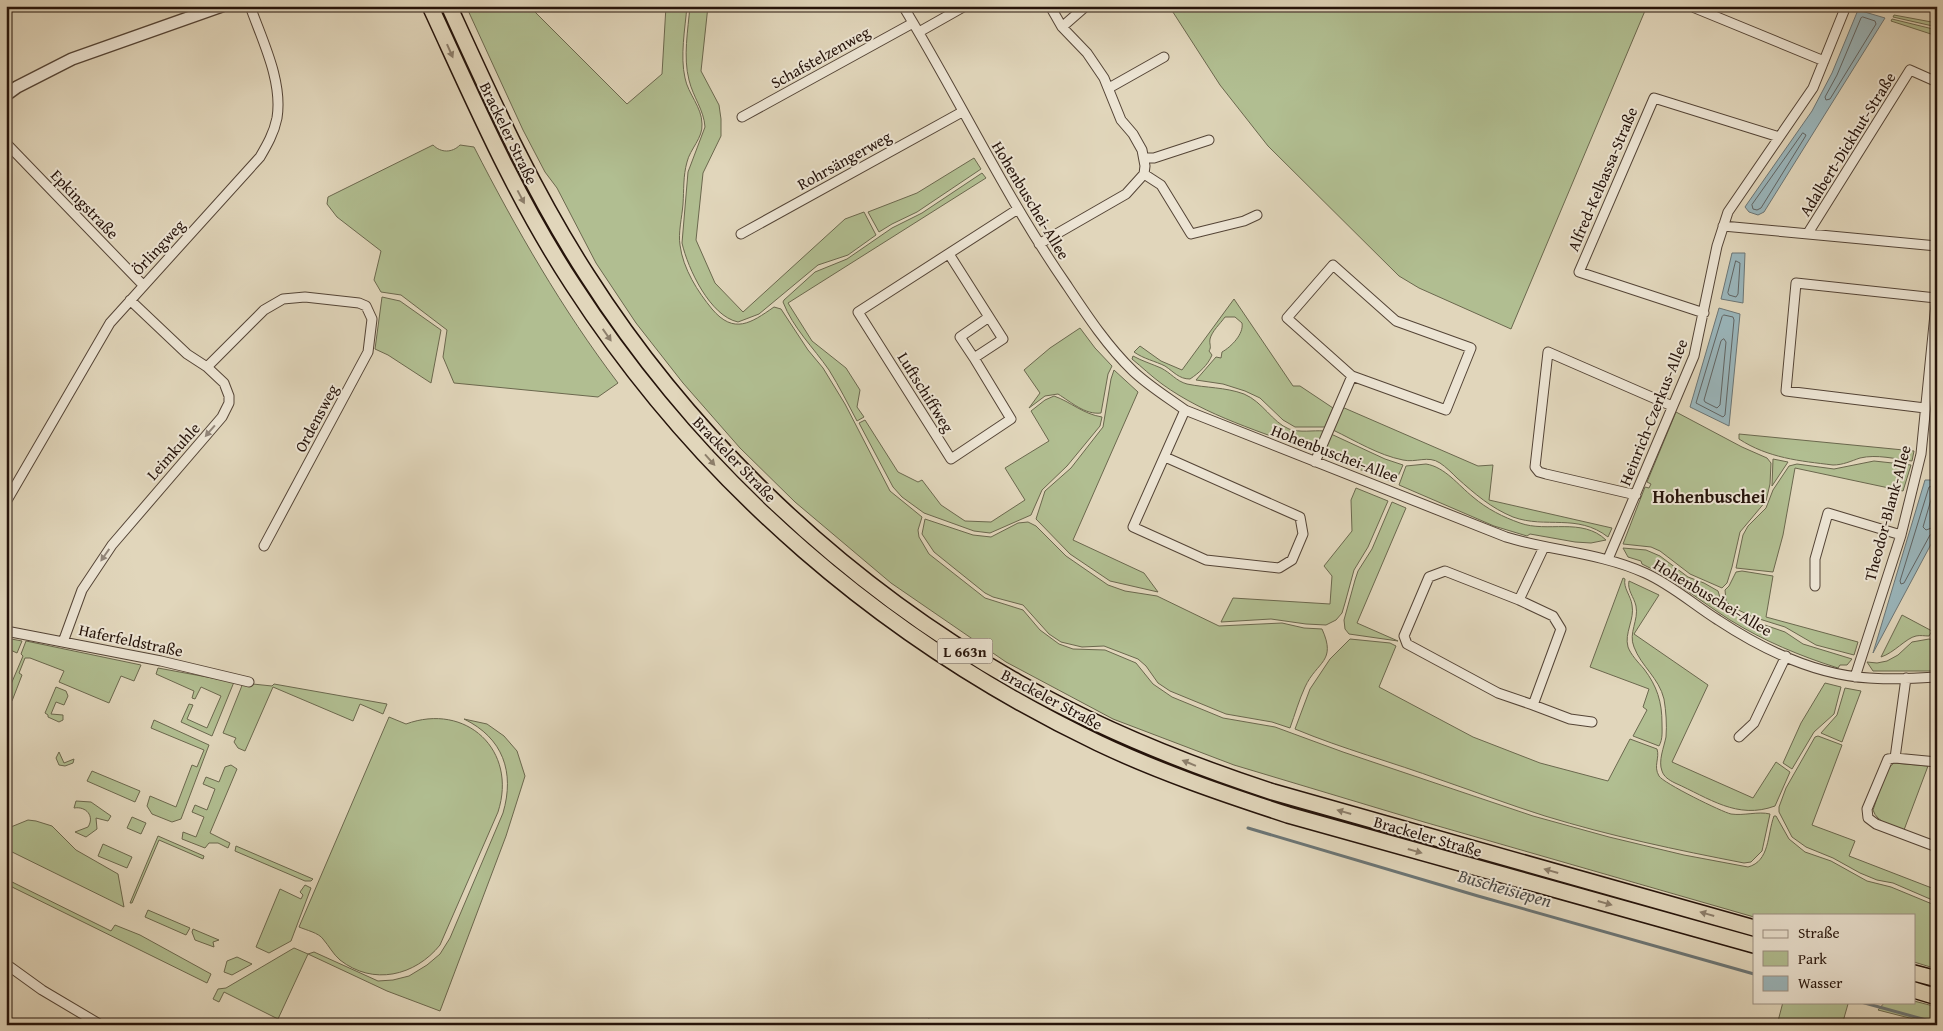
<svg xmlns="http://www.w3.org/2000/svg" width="1943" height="1031" font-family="'Gentium Book Plus',serif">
	<rect width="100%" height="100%" fill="#e1d6bb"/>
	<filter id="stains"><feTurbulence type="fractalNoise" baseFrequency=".004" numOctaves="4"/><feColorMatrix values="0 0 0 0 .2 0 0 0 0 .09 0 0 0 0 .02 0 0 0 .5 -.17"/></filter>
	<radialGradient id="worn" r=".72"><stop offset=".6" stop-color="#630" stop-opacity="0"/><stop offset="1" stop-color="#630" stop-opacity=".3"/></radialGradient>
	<!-- green -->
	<path fill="#b1be91" stroke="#6b684e" d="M466,6H529L627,104L662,74L666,6H687C685,29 680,56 685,78C688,94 702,107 702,124C703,138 690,149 687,162C683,176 684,190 683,204C682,217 678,233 680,245C683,269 698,292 712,309C734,335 751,323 774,307L781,309L808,350L823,368L845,404L890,491L922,517L918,530L919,537L929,554L985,598L1023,610L1040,630L1059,644L1073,649L1105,650L1136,663L1153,684L1172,697L1223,718L1275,727L1343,752L1533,816L1609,837L1684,855L1748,867C1770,861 1767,835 1774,816H1776L1789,839L1805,852L1831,861L1867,881L1891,887L1937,906V969L1914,962V915H1754V917L1424,822L1234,765L1113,719L1006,662L891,583L795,502L740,448L683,383L636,323L596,263L557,188L545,172L523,130Z
		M690,6H708L701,71L719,105L721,119V136L703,173L696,240L715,283L743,312L845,219L864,212L876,235L848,255L818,265L759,314L738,322C710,316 688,269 682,243L688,172L705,127C704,110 693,97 689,80C683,57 688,30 690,6Z
		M1169,6H1647L1511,329L1419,288L1399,276L1268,146L1220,85Z
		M1894,15L1937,23V27L1893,17Z
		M1892,19L1937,30V36L1891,21Z
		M433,145C441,153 452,153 460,145L474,147C516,229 562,309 618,383L598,397L454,383L443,357L447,330L401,295L381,292L374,280L381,251L337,217L327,204L328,197Z
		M974,158L981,169L917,212L892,224L879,232L868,212L917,193Z
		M982,173L986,178L788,303L812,341L846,368L860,390L857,407L864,417L857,421C848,404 839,386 829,370C813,347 793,328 783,302L784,300L815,272L847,259L892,228L922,213Z
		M382,297L400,301L441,330L431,383L388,355L375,349Z
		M1234,299L1293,386H1300L1333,408L1325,427H1295L1283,420L1260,398L1245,391L1223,384L1196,380L1216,357L1221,358L1222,352C1231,347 1244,334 1242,323L1235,317H1225C1220,324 1212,331 1210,339C1209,345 1212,346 1209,351L1212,355C1208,365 1199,373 1190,379C1179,379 1174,372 1165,366C1155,361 1144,359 1134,352L1140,346L1161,361L1182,370Z
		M1080,328L1095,348L1112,366L1108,374L1101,413C1085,415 1071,402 1058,394L1045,396L1029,408L1040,393L1024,370L1050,348Z
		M1133,356C1142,361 1152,364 1161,368C1171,373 1176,381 1187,384C1206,388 1225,387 1244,394C1263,402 1272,422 1289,429C1300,433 1313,430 1324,431L1316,450L1312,451C1262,432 1206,416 1162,384C1151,376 1142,367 1132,359Z
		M1114,370L1138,392L1073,540L1144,573L1158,592L1110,581L1070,554L1036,519L1045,491L1071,468L1103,427L1111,379Z
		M1054,396C1071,402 1083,414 1102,417L1100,426L1067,466L1042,490L1031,515L990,533L974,531L924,513L902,497L893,487L859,423L865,420L898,472L918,482L922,480L941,505L965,521L991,522L1025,500L1005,468L1049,441L1031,411L1045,400Z
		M1342,407L1478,466L1493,465L1489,500L1612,528L1608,537C1577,513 1546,529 1513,517C1491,508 1475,494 1457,478C1452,473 1446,467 1440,463C1428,455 1416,463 1403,460C1378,455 1356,441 1333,430Z
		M1676,412L1742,447L1767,458L1771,463L1770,484L1766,501L1740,532L1732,567L1727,583L1722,588L1690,574L1660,551L1651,547L1623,544L1645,487L1649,488L1651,484L1647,482Z
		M1331,434L1385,459L1403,465L1395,483L1325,456L1324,453Z
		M1739,434L1914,451L1912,461C1895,459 1877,454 1860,458C1851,461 1843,465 1833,465C1800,461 1768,458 1739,439Z
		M1773,459L1788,462L1772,486Z
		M1874,461L1911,465L1903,491L1795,468L1783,535L1773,572L1736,568L1743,535L1748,526L1766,508L1773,490L1789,466L1797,464L1834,469Z
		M1426,464C1445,467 1458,485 1473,497C1487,509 1503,517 1520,523C1547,533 1582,517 1606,540L1591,543L1575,542L1530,534L1527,536L1494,526L1399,485L1406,466Z
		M1356,488L1388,501L1368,547L1354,570L1345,603L1342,613L1336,620L1326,625L1306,624L1271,619L1221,622L1233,598L1330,604L1332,576L1324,566L1352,531L1351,500Z
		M1392,502L1406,508L1357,623L1398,641L1349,634L1345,629L1344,620L1355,580L1358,571L1372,549Z
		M925,519L973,535L991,537L1018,523L1028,522L1036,526L1066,556L1108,585L1125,591L1157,596L1219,626L1282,623L1304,628L1322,629C1337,662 1317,661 1305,687C1299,700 1295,714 1290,728L1272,722L1226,714L1170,691L1158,683L1146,666L1138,659L1104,646L1082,647L1061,642L1049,634L1023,605L993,597L985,593L934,552L922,534Z
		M1623,548L1646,550L1660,556L1688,577L1704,583L1718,591L1723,607L1756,622L1785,632L1803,644L1852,659L1847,665H1840L1838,668C1800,656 1764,641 1730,620C1700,601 1674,579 1642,564L1641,561L1628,557Z
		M1742,571L1773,576L1766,617L1858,642L1854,655L1816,645L1785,627L1753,617L1732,607L1726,601L1725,590L1729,586L1736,572Z
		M1623,578L1625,579C1623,588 1631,596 1632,605C1635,619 1624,633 1628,647C1631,655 1638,662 1644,669C1657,686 1662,702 1662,723C1662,731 1663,739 1659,746L1633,736L1647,710L1643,707L1649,689L1590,667Z
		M1629,581L1659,595L1634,634L1708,685L1672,762L1753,798L1776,762L1790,772L1775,806C1737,820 1709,798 1675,783C1669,780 1664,777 1662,771C1658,761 1664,747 1666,737C1667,725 1666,711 1664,699C1659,678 1641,666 1634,647C1628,633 1639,620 1636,606C1634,597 1627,590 1629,581Z
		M1902,615L1932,631L1929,636C1925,636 1920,635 1916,636C1906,638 1894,653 1881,657Z
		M6,638L22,641L17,653L6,648Z
		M1350,639L1390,643L1396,646L1379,687L1473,737L1540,763L1608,781L1630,739L1657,749C1660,758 1653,766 1659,776C1663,783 1722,812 1731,814C1744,816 1758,811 1770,814L1762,851L1751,862L1744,863C1677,850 1610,836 1545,816C1510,805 1476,792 1441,780C1392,762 1343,749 1295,729L1310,689L1330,659Z
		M1929,639L1937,641V671H1873L1867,662L1877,663L1887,661L1898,655L1912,642Z
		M26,641L141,665L134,681L121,676L109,703L59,682L64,671L30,658H25L19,673L22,675L12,701L6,699V696L23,656L21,654Z
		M158,668L234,682L212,736L181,722L189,704L193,705L187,719L207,728L221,696L201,687L195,699L192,698L194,691L156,674Z
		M243,683L272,686L274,684L387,704L383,714L360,704L353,721L273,687L245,751L238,748L234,742L236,738L223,733Z
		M1825,683L1841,687L1834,714L1814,732L1792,769L1783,763L1801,723Z
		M56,687L66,691L68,696L64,705L56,702L51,714L63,715V720L59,722L48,717V715L45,713Z
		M1845,688L1861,691L1842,742L1821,733L1837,715Z
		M389,717L406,724C466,702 518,750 498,812L440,945C415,976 373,986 340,960C333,954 329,946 323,939C319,933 306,930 299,927Z
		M464,719L487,724L504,736L517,751L525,776L506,836L440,1011L387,991L308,954L278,1019L224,992L219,1002L213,999L218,989L226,988L294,948L308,954L314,952L378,981L393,980L409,976L427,965L440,954L450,938L503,813C515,772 503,738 464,719Z
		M154,720L209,745L181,819L172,822L152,814L147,806L150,796L176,807L192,765L197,767L204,750L151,728Z
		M1818,736L1842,745L1812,825L1855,841L1849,856L1937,890V902L1893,883L1877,880L1860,873L1833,858L1806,847L1792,837L1779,812V807L1786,788L1815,737Z
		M59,752L64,763L74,759L73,763L65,766L59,765L56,758Z
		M1894,763L1928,766L1904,830C1893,826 1877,823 1873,810L1887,769Z
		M231,765L237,769L210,833L230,843L228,848L218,843H209L205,848L182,839L183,832L196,837L204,817L192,812L195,805L207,810L215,789L203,784L206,777L219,782L225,767Z
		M92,771L140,791L135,802L87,781Z
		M76,801L91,802L111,816L108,821L96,818L97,829L86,837L75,832L88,827C95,816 86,806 74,808Z
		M132,817L146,823L141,834L127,828Z
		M28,820L36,821L52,826L76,850L118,874L124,907L6,849V829Z
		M158,836L204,856L203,859L159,840L132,903H130Z
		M103,844L132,857L127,868L98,856Z
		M236,846L313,879L311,881H305L235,851Z
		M6,879L111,931L115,925L140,935L211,974L207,983L6,884Z
		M305,885L311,888L291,941L269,953L256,947L280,889L301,899L303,895L300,892Z
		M148,910L190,928L186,935L145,917Z
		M193,929L219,940L213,942L214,947L195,940L192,932Z
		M237,957L252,964L232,975L224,972L227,961Z
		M1914,1001L1937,1007V1025L1878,1010L1885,1002Z
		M1783,1002H1843L1848,1004L1842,1025H1777Z
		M928,1019L956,1025H926Z"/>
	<!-- water -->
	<path fill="#9ab6bc" stroke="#6b7575" d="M1858,10L1885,18L1764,212L1758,215L1749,212L1745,207L1747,204L1812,111L1832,73Z
		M1732,253H1745L1743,303L1721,299Z
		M1719,308L1740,314L1729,426L1690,407Z
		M1925,480H1937V533L1873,653Z"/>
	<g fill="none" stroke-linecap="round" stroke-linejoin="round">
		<!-- shore -->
		<path stroke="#606463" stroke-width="1" d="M1863,17L1875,21L1876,24L1830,99L1826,100L1825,97L1837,75L1861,18Z
			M1803,133L1806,135L1805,137L1761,208L1757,210L1753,209L1752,205Z
			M1736,261L1740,263L1738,294L1736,297L1729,295L1728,293Z
			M1724,315L1733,317L1734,320L1725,415L1723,417L1696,403L1722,317Z
			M1724,339L1726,342L1720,405L1717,408L1705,402L1704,400L1721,341Z
			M1937,485L1929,487L1900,581L1901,584L1904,583L1930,535L1937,532
			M1937,491L1933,493L1923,527L1926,530L1937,526"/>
		<!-- stream -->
		<path stroke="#6b7575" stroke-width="3" d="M1248,828L1478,896L1754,974
			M1861,1002L1937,1023"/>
		<!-- minor casing -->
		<g stroke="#544436" stroke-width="11">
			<path id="minor" d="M903,6C959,98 1005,196 1066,284C1086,314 1107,346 1133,371C1149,386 1167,397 1185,410L1506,537C1552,551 1601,553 1645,573C1672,585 1694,605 1718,620C1762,649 1815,675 1869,678C1891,680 1914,678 1937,677
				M1696,6L1695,8L1824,61
				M1062,27L1086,6
				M919,32L965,6
				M1109,88L1164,57
				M742,117L913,23
				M6,143L143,285
				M1144,158H1154L1209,140
				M1144,174L1161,185L1191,234L1244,221L1257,215
				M1723,226L1937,246
				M1808,233L1910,70L1937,82
				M741,234L962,112
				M1039,244L1126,194L1144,174L1145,166L1142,150L1133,134L1121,120L1104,78L1087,53L1062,27L1050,6
				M949,254L1003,339L974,358L1011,419L951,459L858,312L1018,209
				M1704,313L1579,272L1654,98L1779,137
				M974,358L960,337L989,317
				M207,367L264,310L283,299L305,297L359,303L366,306L372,319L368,352L264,546
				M1925,408L1786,391L1796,283L1936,298
				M1165,457L1300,517L1303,534L1292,560L1279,568L1206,560L1133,527L1185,410
				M1315,462L1352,376L1446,410L1471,348L1396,321L1333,265L1287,318L1352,376
				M1636,495L1546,474L1539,472L1535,467L1548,352L1672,406
				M6,502L110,323L260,157C267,145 274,133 277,118C283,81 262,40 250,6
				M1544,547L1519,600L1553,616L1561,629L1533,705L1570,719L1592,722
				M1608,559L1694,356L1717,246L1728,212L1813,88L1846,6
				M1815,586V559L1828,513L1901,535
				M1519,600L1445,571L1429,577L1404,636L1407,644L1498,693L1533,705
				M6,631L161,661L249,682
				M63,642L82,590L112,545L222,417L229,403V396L224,383L207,367L187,354L130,300
				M1855,677L1901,535L1921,454L1937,294
				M1906,678L1895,758L1937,762
				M1739,737L1754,723L1786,656
				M1895,758L1888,759L1867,809L1868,818L1876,824L1937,847
				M6,964L42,990L101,1025"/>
		</g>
		<!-- tertiary casing -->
		<g stroke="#544436" stroke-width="14">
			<path id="tertiary" d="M6,95L17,87L72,59L222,6"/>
		</g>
		<!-- trunk casing -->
		<g stroke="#25130a" stroke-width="18">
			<path id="trunk" d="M430,6C474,101 515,197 573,285C702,484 885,641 1098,743C1159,772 1224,794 1288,815L1754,945
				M449,6C491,98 532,190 587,275C693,441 845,585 1017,682C1098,728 1184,763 1273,792L1754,928
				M1914,973L1937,979
				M1914,990L1937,997"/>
		</g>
		<!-- minor -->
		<use href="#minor" stroke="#ece4d3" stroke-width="9"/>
		<!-- tertiary -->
		<use href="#tertiary" stroke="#ece4d3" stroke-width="11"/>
		<!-- trunk -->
		<use href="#trunk" stroke="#e1d6bb" stroke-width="15"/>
	</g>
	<!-- one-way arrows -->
	<defs><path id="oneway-solid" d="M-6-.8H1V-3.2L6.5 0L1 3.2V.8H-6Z" transform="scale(1.25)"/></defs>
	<g fill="#8c7e6b">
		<use href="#oneway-solid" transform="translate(450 51) rotate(66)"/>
		<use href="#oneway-solid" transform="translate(521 197) rotate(62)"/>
		<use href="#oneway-solid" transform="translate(607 335) rotate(55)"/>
		<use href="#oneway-solid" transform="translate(710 460) rotate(48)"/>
		<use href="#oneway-solid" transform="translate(1189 763) rotate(-158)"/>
		<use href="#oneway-solid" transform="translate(1344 812) rotate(-164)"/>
		<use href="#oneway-solid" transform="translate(1415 851) rotate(16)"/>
		<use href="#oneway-solid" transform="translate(1551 871) rotate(-164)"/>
		<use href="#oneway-solid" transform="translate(1605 903) rotate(16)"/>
		<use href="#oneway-solid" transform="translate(1707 914) rotate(-164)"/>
	</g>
	<g fill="#928679">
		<use href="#oneway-solid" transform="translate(210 431) rotate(131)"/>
		<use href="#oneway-solid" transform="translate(105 555) rotate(125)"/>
	</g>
	<g text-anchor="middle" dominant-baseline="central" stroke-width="4" stroke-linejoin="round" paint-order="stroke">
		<!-- shield labels -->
		<rect fill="#ece4d3" stroke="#615246" stroke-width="1" x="937.5" y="638.5" width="55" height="25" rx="4"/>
		<g font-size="15" font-weight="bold" fill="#25130a">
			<text x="965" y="651">L 663n</text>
		</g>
		<!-- street labels -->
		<g font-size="16" fill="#25130a" stroke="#ece4d3">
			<text transform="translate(820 57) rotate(-29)">Schafstelzenweg</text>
			<text transform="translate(509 133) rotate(64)">Brackeler Straße</text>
			<text transform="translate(1847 144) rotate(-58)">Adalbert-Dickhut-Straße</text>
			<text transform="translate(844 160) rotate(-29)">Rohrsängerweg</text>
			<text transform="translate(1602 179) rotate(-67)">Alfred-Kelbassa-Straße</text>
			<text transform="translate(1031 200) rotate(59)">Hohenbuschei-Allee</text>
			<text transform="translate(85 204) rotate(46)">Epkingstraße</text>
			<text transform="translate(158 247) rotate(-47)">Örlingweg</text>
			<text transform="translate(926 392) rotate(58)">Luftschiffweg</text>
			<text transform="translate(1653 412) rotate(-68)">Heinrich-Czerkus-Allee</text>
			<text transform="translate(316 418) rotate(-62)">Ordensweg</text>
			<text transform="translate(173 451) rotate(-48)">Leimkuhle</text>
			<text transform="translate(1335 453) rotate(21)">Hohenbuschei-Allee</text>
			<text transform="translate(735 459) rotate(46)">Brackeler Straße</text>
			<text transform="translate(1887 513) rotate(-75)">Theodor-Blank-Allee</text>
			<text transform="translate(1713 597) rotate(31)">Hohenbuschei-Allee</text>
			<text transform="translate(131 640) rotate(12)">Haferfeldstraße</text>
			<text transform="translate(1052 699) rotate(28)">Brackeler Straße</text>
			<text transform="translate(1428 836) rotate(16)">Brackeler Straße</text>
		</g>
		<!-- neighbourhood labels -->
		<g font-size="18" font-weight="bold" fill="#25130a" stroke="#ece4d3">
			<text x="1709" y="496">Hohenbuschei</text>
		</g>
		<!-- water labels -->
		<g font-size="18" font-style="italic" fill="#4e4c48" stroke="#ece4d3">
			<text transform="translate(1505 888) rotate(16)">Buscheisiepen</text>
		</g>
	</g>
	<!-- margin -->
	<rect width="1943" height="1031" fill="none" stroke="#e1d6bb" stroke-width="25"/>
	<rect x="8" y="8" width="1928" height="1016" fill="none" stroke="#25130a" stroke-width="2.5"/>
	<rect x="12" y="12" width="1918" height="1006" fill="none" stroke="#25130a"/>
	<!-- legend -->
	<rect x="1753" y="914" width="162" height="90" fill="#ece4d3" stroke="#9c9083"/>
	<rect x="1763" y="930" width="25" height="8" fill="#ece4d3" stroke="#9c9083"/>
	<text x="1798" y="938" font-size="15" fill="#25130a">Straße</text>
	<rect x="1763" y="951" width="25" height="15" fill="#b1be91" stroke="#9c9083"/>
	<text x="1798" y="964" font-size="15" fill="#25130a">Park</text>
	<rect x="1763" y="976" width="25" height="15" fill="#9ab6bc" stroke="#9c9083"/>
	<text x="1798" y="988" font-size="15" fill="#25130a">Wasser</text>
	<rect width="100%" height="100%" filter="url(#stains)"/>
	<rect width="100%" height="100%" fill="url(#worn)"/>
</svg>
